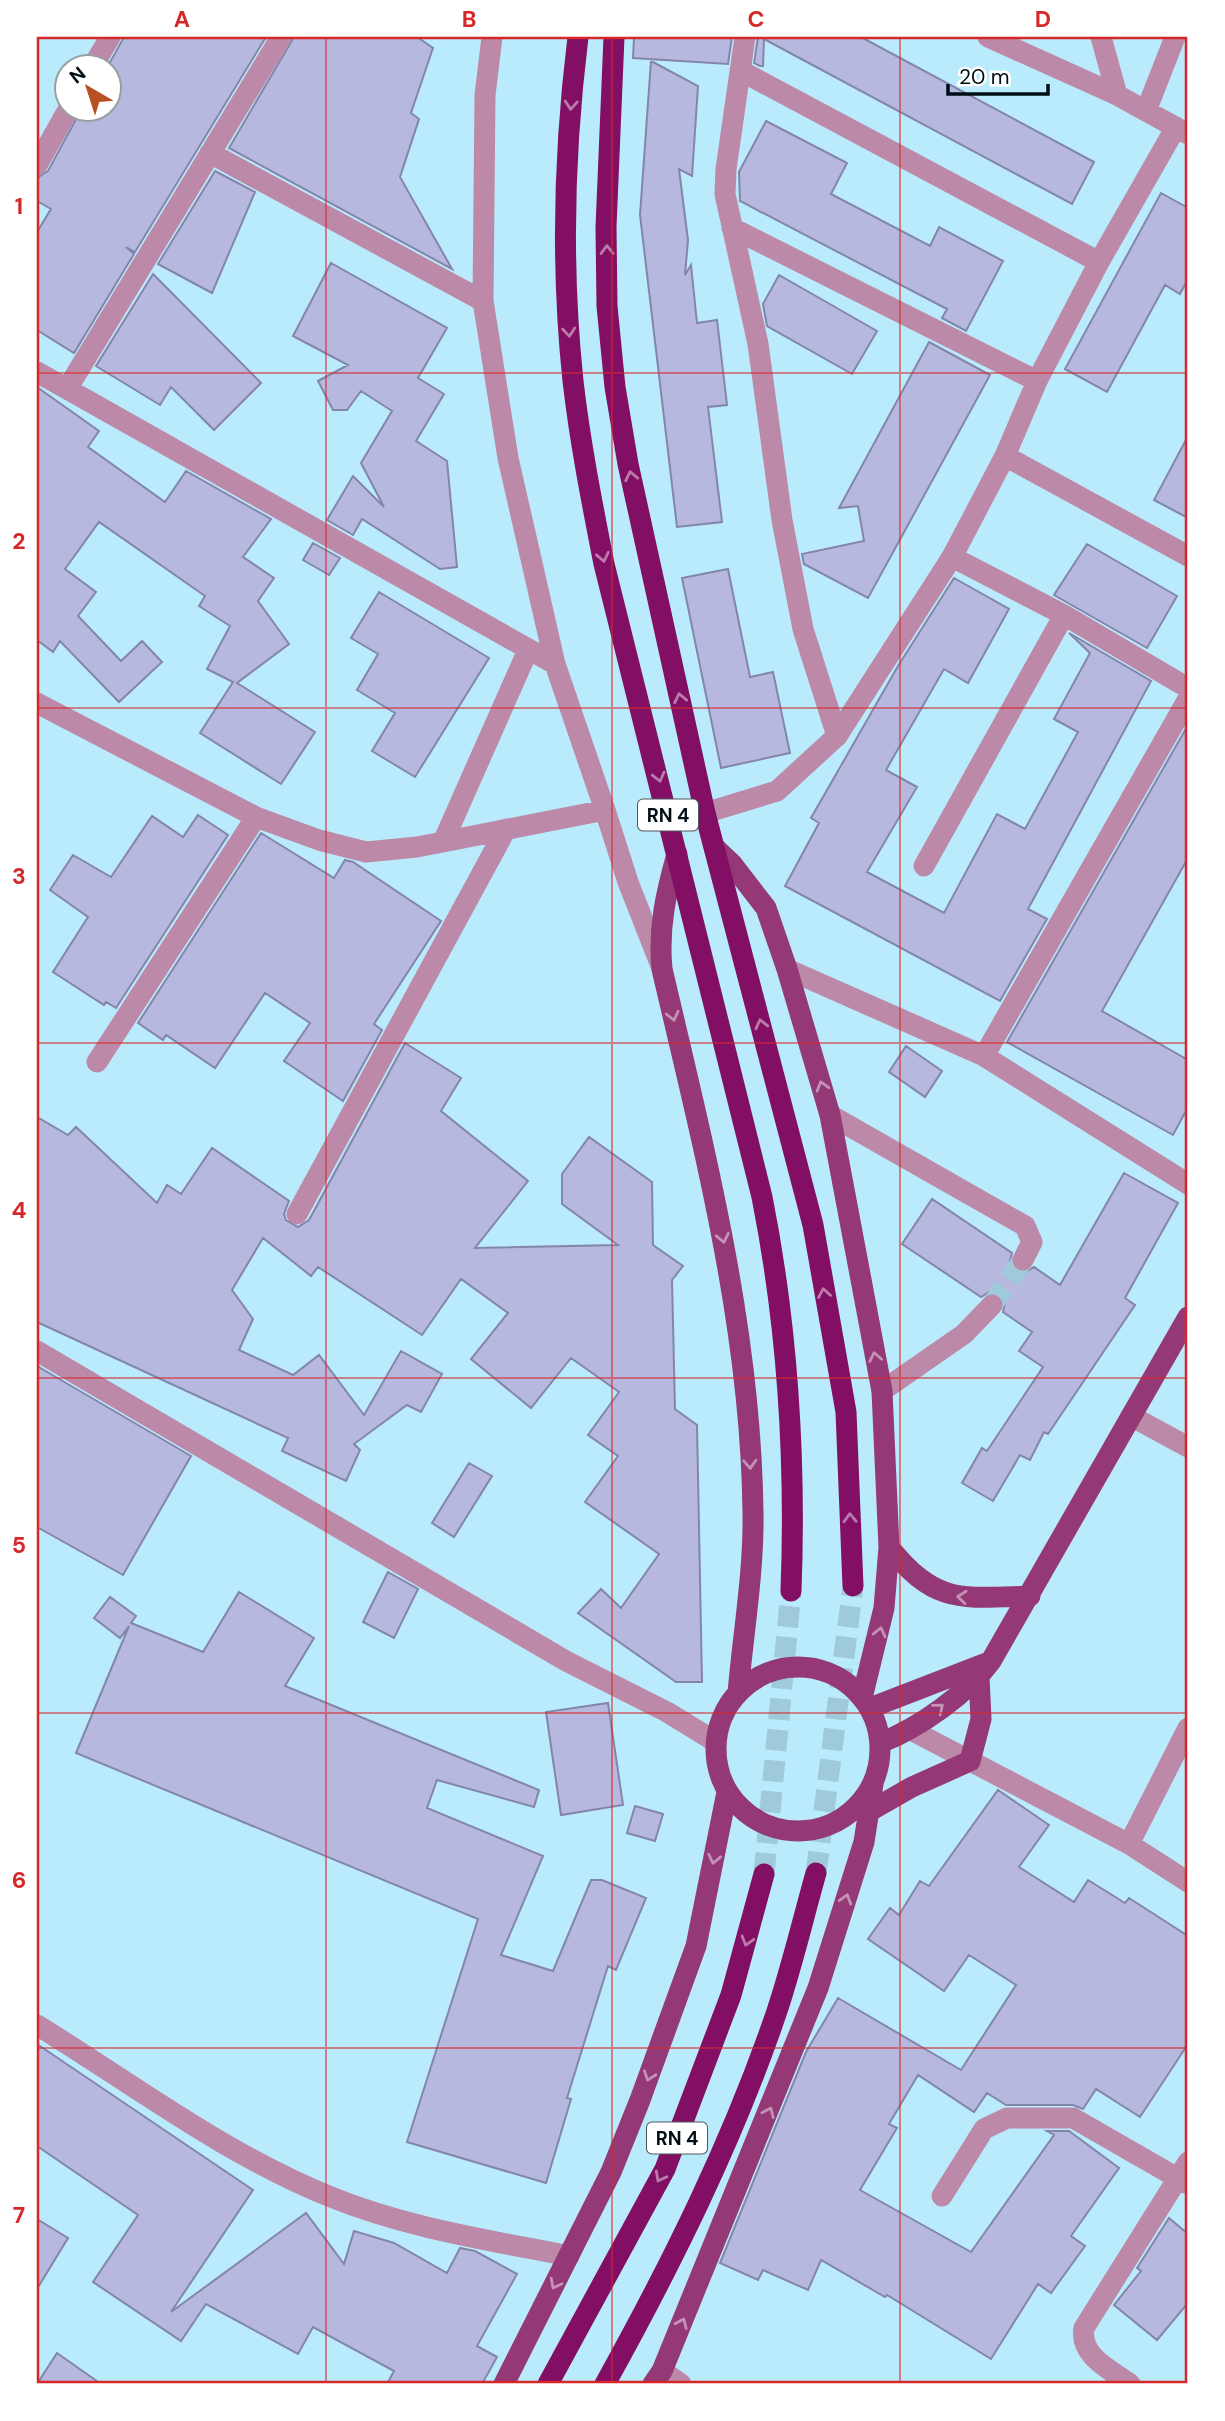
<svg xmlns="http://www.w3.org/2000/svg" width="1225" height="2421" font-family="'DM Sans',sans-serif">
	<rect width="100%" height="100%" fill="#baebfd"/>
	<!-- building -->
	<path fill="#b6b8df" stroke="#8485aa" stroke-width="2" d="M124,37H266L135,252L126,247L134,254L74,353L37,330V232L51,209L37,201V178L48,171L82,108H108V66Z
		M294,37H417L433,48L411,113L419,119L400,177L452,269L229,148Z
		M634,37H732L728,64L633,58Z
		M758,37H861L1094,162L1072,204L764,39L763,66H760L754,63Z
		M651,61L698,86L692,176L679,169L688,240L685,275L691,265L697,323L717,320L727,405L708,407L722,522L677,527L640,215Z
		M766,121L847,163L831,194L930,246L939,227L1003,261L966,331L942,318L947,309L740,201L739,172Z
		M215,171L255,192L212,293L158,264Z
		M1161,193L1188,208V279L1180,294L1165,285L1107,392L1065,369Z
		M331,263L447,328L418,378L444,394L416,441L447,461L457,567L440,569L362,519L353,535L327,520L353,476L384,507L361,463L392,411L361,391L347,410H333L318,381L348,365L293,336Z
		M153,274L261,383L214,430L171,387L160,405L96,366Z
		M779,275L877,331L852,374L767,326L763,304Z
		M929,342L990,375L868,598L804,564L802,554L864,541L858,506L839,508Z
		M37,387L99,431L88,447L165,502L186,471L271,519L243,557L274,578L258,601L289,644L237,683L315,732L281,784L200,733L233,682L207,669L230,626L199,606L205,596L99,522L65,569L96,592L78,616L121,661L142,641L162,662L119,702L60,641L53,652L37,640Z
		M1188,436V518L1154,500Z
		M313,543L340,558L329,575L303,560Z
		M1087,544L1177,596L1147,648L1054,595Z
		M728,569L750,677L773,672L790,753L721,768L682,578Z
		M954,578L1009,609L968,683L944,669L886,770L917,787L867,872L944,913L997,814L1025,829L1078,732L1054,719L1090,653L1069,633L1151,681L1028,909L1047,919L1000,1001L785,886L819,823L811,818L898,666Z
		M379,592L489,658L415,777L372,751L395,713L357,690L378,654L351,638Z
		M1188,725V858L1102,1011L1188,1060V1107L1173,1135L1007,1042Z
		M198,815L228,835L116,1008L106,1002L104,1005L53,972L88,917L50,890L73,855L111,877L152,816L183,837Z
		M261,833L334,878L345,860L353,862L441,921L374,1024L382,1030L343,1101L284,1061L310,1023L265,993L215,1068L166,1035L163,1040L138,1023Z
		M405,1043L461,1078L441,1111L528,1181L475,1248L618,1245L562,1204V1174L589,1137L652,1182L653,1245L683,1266L672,1280L675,1409L697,1425L702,1682H676L578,1613L601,1589L621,1608L659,1554L585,1502L618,1456L588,1435L619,1392L571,1358L531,1408L471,1359L508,1313L461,1279L422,1335L318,1267L311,1276L263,1238L232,1290L253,1319L239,1350L293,1375L319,1355L364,1415L401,1351L442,1374L421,1412L407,1405L354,1444L360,1450L346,1481L282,1451L288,1438L37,1322V1117L68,1135L76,1127L157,1203L167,1185L181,1194L212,1148L289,1201L284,1214L286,1220L298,1227L309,1220Z
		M906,1046L942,1071L925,1097L889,1072Z
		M1124,1173L1178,1203L1125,1298L1135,1305L1048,1434L1044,1432L1030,1460L1020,1455L993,1501L962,1483L982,1448L987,1451L1043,1367L1019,1351L1032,1332L1003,1312L1005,1302L1001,1295L989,1292L981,1297L902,1244L932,1199L1012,1253L1010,1261L1017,1271L1024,1273L1034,1267L1060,1285Z
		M37,1366L191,1456L123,1575L37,1527Z
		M469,1463L492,1476L454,1537L432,1523Z
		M388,1572L418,1589L394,1638L363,1622Z
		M239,1592L314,1638L285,1686L539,1790L534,1807L437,1780L427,1808L543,1856L501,1955L553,1971L591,1880H602L646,1898L616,1970L608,1966L567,2098L571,2099L546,2183L407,2142L478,1919L76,1753L129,1626L120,1638L94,1618L110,1597L136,1616L131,1623L203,1652Z
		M608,1703L623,1805L561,1815L546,1712Z
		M998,1790L1049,1825L1019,1867L1074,1902L1088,1880L1125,1903L1129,1898L1188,1936V2044L1140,2117L1096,2089L1083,2109L1073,2105H1006L987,2093L974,2112L918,2075L889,2124L897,2128L860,2190L971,2252L1054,2135L1047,2131H1069L1119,2168L1071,2236L1085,2246L1051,2293L1038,2284L991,2359L887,2295L885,2297L821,2260L808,2290L763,2270L758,2280L720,2263L806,2052L838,1998L961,2070L1016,1985L969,1955L944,1991L868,1939L890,1908L899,1915L920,1881L929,1886Z
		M635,1806L663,1814L655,1841L627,1833Z
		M37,2044L253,2190L171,2312L306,2213L344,2264L354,2231L394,2243L447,2273L460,2248L475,2251L517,2274L477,2346L497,2357L482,2384H387L394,2371L313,2327L298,2354L206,2304L181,2341L93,2282L138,2215L37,2146Z
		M1169,2218L1188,2234V2303L1157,2340L1114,2305L1141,2271L1137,2268Z
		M37,2219L68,2238L37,2289Z
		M57,2353L101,2384H37Z"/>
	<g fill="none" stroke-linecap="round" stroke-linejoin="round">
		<!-- minor-tunnel -->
		<path stroke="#9ecada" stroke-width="21" stroke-dasharray="21 10" stroke-linecap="butt" d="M992,1305L1023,1260"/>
		<!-- highway-tunnel -->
		<path stroke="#9ecada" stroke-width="21" stroke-dasharray="21 10" stroke-linecap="butt" d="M816,1873L853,1586
			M764,1874L791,1591"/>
		<!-- minor -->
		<path stroke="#bd89a8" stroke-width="21" d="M745,37L726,169L725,194L758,344L782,520L803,629L837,736
			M988,37L1117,95L1186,133
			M1101,37L1117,95
			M93,66L110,37
			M741,71L1099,262
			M1146,111L1175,37
			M210,153L483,301
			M37,165L69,108
			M732,228L1037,381
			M37,372L555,664
			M67,389L281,37
			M1005,456L1188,556
			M952,557L1064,615L1188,688
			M37,703L256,817L319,840L366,852L417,847L605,810L555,664L508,458L483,301L485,95L492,37
			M605,810L628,882L661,966
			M705,813L777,791L837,736L952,557L1005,456L1037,381L1099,262L1176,127
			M443,842L528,650
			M924,866L1064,615
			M787,969L984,1056L1188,1184
			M984,1056L1188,699
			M97,1062L256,817
			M830,1115L1025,1226L1032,1242L1023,1260
			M297,1214L506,829
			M37,1351L566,1661L667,1712L716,1742
			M882,1391L964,1334L992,1305
			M1131,1416L1188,1447
			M911,1730L1129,1844L1188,1882
			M1129,1844L1188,1728
			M37,2025C133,2084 226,2155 331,2197C407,2228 489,2240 569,2256
			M942,2196L984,2129L1007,2118H1073L1188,2184
			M662,2371L681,2384
			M1130,2384C1111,2370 1079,2356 1084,2328L1188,2162"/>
		<!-- major -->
		<path stroke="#943976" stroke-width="21" d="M714,847L732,864L766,908L787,969L830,1115L882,1391L889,1547L884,1608L862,1698
			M677,854C666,893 658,928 662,969C704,1149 751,1328 753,1513C754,1572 743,1634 738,1693
			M889,1547C936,1605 961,1598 1030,1596
			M716 1749a82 82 0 1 1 164 0a82 82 0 1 1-164 0Z
			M870,1708L989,1662
			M880,1743C919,1728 967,1694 991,1661L1188,1317
			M870,1811L912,1787L970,1761L981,1719L979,1677
			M504,2384L611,2172L640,2100L696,1946L727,1792
			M653,2384L662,2371L818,1988L864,1842L873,1784"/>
		<!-- highway -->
		<path stroke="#830f64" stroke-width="21" d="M578,37C564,150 561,267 573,381C580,442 592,503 604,564L762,1197C788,1328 796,1458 791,1591
			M614,37L606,227L607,306L615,387L628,464L705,813L813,1225L846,1412L853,1586
			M548,2384L665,2169L731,1995L764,1874
			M605,2384C671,2265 733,2141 777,2011C792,1966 803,1919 816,1873"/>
	</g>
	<!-- one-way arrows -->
	<defs><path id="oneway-chevron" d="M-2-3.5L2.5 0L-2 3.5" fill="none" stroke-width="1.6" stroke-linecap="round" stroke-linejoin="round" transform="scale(1.75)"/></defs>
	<g stroke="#bb7baa">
		<use href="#oneway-chevron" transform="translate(571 105) rotate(94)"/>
		<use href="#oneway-chevron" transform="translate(607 250) rotate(-91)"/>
		<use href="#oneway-chevron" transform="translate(569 332) rotate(85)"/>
		<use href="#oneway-chevron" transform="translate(631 476) rotate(-102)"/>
		<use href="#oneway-chevron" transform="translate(603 557) rotate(78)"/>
		<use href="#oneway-chevron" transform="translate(680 698) rotate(-102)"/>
		<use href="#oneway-chevron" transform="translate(659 777) rotate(76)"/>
		<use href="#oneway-chevron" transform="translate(761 1024) rotate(-104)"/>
		<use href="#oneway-chevron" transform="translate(824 1293) rotate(-100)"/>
		<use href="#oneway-chevron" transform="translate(850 1518) rotate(-92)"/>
		<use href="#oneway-chevron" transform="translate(747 1941) rotate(106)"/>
		<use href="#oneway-chevron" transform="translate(660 2177) rotate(118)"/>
	</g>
	<g stroke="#c492b4">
		<use href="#oneway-chevron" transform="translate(673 1016) rotate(77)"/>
		<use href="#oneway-chevron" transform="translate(822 1086) rotate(-106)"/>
		<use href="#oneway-chevron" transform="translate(723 1238) rotate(78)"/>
		<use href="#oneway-chevron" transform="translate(875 1357) rotate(-101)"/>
		<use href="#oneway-chevron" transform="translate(750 1464) rotate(87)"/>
		<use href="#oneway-chevron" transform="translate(962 1597) rotate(-174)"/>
		<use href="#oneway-chevron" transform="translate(880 1632) rotate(-77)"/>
		<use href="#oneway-chevron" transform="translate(939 1708) rotate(-39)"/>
		<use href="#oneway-chevron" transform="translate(714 1859) rotate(102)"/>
		<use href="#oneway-chevron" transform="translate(846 1899) rotate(-73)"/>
		<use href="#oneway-chevron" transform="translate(649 2076) rotate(110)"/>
		<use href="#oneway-chevron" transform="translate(769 2112) rotate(-67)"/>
		<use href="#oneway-chevron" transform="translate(555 2284) rotate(117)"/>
		<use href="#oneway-chevron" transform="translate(682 2323) rotate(-67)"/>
	</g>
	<!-- grid -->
	<path fill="none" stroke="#d62828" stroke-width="2" stroke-opacity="0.55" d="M326,37V2384M612,37V2384M900,37V2384M37,373H1188M37,708H1188M37,1043H1188M37,1378H1188M37,1713H1188M37,2048H1188"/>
	<g text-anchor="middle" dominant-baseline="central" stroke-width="7" stroke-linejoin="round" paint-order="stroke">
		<!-- shield labels -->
		<g fill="#fff" stroke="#4c565a" stroke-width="2">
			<rect x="638" y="799.5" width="60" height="31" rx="5"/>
			<rect x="647" y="2122.5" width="60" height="31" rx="5"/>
		</g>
		<g font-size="19" font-weight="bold" fill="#000e14">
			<text x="668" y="815">RN 4</text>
			<text x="677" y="2138">RN 4</text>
		</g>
	</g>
	<!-- border -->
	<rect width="1225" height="2421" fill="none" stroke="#ffffff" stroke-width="77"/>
	<!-- north arrow -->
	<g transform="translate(88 88) rotate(321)"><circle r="33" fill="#ffffff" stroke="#999fa1" stroke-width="2"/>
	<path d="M0-5L12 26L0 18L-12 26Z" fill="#b75123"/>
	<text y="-10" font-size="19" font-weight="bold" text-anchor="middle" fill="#000e14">N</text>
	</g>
	<!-- scale -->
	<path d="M948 84v10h100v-10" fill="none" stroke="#000e14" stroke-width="3.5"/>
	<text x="959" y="84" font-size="21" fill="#000e14" stroke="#ffffff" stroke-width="5" paint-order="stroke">20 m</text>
	<rect x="38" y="38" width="1148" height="2344" fill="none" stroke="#d62828" stroke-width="2.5"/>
	<g font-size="23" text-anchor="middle" font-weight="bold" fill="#d62828">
		<text x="182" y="27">A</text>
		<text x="469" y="27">B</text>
		<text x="756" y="27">C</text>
		<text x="1043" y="27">D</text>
		<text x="19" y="214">1</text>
		<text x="19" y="549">2</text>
		<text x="19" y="884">3</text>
		<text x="19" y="1218">4</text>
		<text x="19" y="1553">5</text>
		<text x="19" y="1888">6</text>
		<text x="19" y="2223">7</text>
	</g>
</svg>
